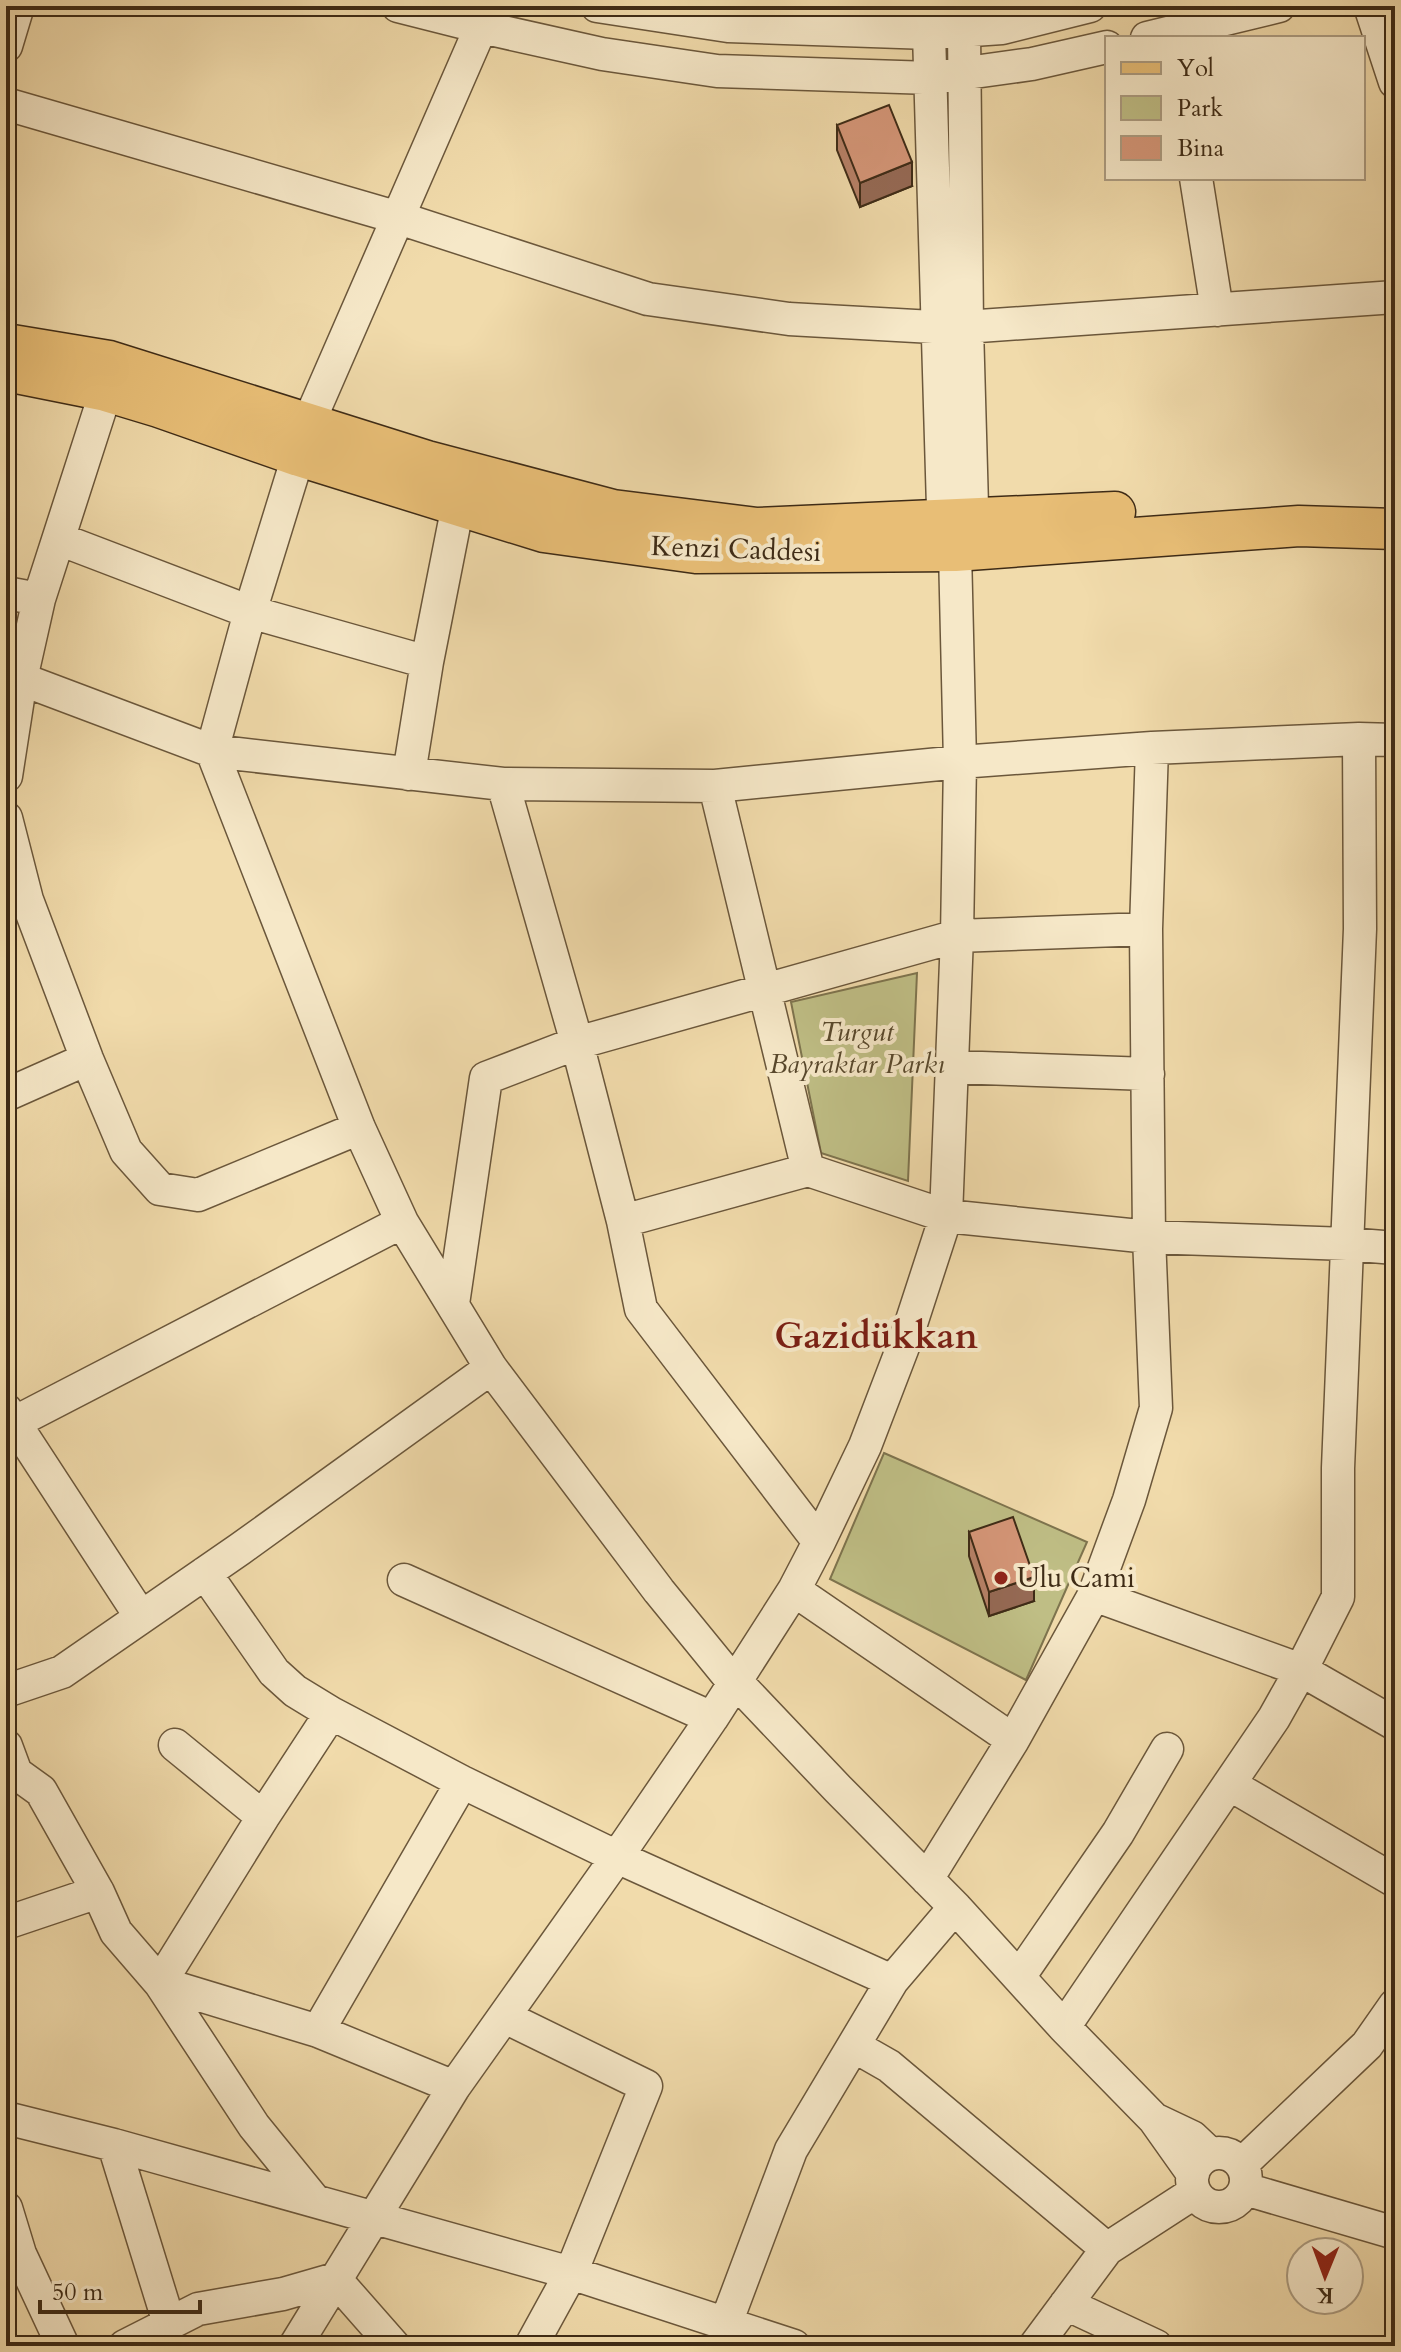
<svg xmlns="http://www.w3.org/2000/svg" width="1401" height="2352" font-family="Cardo,serif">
	<rect width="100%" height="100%" fill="#f1dbab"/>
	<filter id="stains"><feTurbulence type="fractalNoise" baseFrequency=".0025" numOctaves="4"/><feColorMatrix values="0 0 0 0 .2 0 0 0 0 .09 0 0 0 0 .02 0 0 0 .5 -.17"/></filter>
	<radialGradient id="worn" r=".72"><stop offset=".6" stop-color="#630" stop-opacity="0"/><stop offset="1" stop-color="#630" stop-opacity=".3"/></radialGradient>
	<!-- green -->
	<path fill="#bfbe85" stroke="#7e744e" stroke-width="2" d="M917,973L908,1181L821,1153L791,1002Z
		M884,1453L1087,1542L1026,1680L830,1579Z"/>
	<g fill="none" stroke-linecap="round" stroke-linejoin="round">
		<!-- minor casing -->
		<g stroke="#6b573b" stroke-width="35">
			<path id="minor" d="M398,6L481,27L602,54L717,71L931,78L1032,64L1107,47
				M493,6L481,27L308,424L250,612L212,751L359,1128L402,1222L491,1368L659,1591L734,1683L744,1690L838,1789L955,1907L1064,2027L1154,2119
				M597,6L728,26L929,33L1002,28L1090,6
				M1370,6L1395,82
				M964,30L967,327L973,542
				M929,33L944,541
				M1147,38L1279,6
				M6,46L18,6
				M6,104L399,218L648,299L789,319L951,328L1395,297
				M1196,178L1217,310
				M59,539L250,612L427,662
				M6,593L39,599
				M21,679L212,751L503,784L715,786L960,762L1152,748L1359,739L1395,740
				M409,774L427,662L458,505
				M6,776L21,679L39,599L106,391
				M503,784L577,1043L623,1221L641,1309L819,1542
				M715,786L808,1170L946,1216L1149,1237L1347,1244L1395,1248
				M6,818L27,900L87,1059L126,1151L160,1189L198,1195L359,1128
				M953,1067L1148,1074
				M6,1095L87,1059
				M623,1221L808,1170
				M453,1304L486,1078L577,1043L957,936L1146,929
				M6,1410L141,1617
				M6,1427L402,1222
				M205,1573L274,1672L295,1691L331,1713
				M404,1580L712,1718
				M794,1590L1013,1740
				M1094,1595L1301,1670L1395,1724
				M6,1691L62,1672L240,1549L491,1368
				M175,1745L263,1817
				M6,1746L16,1773L41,1791L98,1892
				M1229,1784L1395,1881
				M927,1879L1013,1740L1094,1595L1129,1500L1156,1408L1149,1237L1146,929L1152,748
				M6,1923L98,1892L116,1932L160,1983L254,2126L315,2201
				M1019,1977L1118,1833L1167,1749
				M505,2017L646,2086L571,2273L531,2346
				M1064,2027L1274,1718L1301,1670L1338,1597V1468L1360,929L1359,739
				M318,2031L462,1782
				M854,2046L889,2066L1107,2249
				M454,2087L318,2031L160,1983L263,1817L331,1713L462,1782L617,1857L892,1981
				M6,2118L114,2145L571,2273L794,2346
				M114,2145L169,2323
				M1192 2180a27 27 0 1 1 54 0a27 27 0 1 1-54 0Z
				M1242,2164L1367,2045L1395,2005
				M1193,2174L1154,2119L1192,2137L1210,2154
				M1245,2189L1395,2233
				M6,2208L20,2254L63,2346
				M1066,2304L1156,2346
				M726,2323L791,2150L892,1981L955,1907
				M125,2346L198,2309L283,2294L335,2279L394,2346
				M295,2346L454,2087L617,1857L712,1718L794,1590L819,1542L865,1446L906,1339L946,1216L957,936L960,762L955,551
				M1035,2346L1107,2249L1195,2192"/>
		</g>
		<!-- major casing -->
		<g stroke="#3e2b16" stroke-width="43">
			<path id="major" d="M6,344L109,361L427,461L613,510L757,528L1115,512
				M6,371L106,391L159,407L299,456L544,532L696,553L955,551L1299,526L1395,529"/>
		</g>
		<!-- minor -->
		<use href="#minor" stroke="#f6e8c8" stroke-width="32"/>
		<!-- major -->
		<use href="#major" stroke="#e8be76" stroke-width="40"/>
	</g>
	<!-- wall -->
	<path fill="#b78167" stroke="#3e2b16" stroke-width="2" d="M837,125L912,186L860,207L837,150Z
		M969,1532L1034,1601L989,1616L969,1556Z"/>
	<!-- shaded-wall -->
	<path fill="#956954" stroke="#3e2b16" stroke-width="2" d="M912,162V186L860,207V183Z
		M1034,1577V1601L989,1616V1592Z"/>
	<!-- building -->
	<path fill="#d59678" stroke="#3e2b16" stroke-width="2" d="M889,105L912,162L860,183L837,125Z
		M1013,1517L1034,1577L989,1592L969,1532Z"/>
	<!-- markers -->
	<circle fill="#8f2418" stroke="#f6e8c8" stroke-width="3" cx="1001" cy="1578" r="8"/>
	<g text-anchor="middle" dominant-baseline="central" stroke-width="8" stroke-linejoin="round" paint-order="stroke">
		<!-- street labels -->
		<g font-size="28" fill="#3e2b16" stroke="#f6e8c8">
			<text transform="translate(736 549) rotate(2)">Kenzi Caddesi</text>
		</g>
		<!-- park labels -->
		<g font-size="28" font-style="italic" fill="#58482c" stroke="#f6e8c8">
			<text x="857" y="1032">Turgut<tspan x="857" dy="32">Bayraktar Parkı</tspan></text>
		</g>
		<!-- poi labels -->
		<g font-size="28" fill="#3e2b16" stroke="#f6e8c8" text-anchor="start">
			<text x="1017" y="1578">Ulu Cami</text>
		</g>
		<!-- district labels -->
		<g font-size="36" font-weight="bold" fill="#7a1f14" stroke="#f6e8c8">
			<text x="876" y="1336">Gazidükkan</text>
		</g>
	</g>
	<!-- margin -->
	<rect width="1401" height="2352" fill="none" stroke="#f1dbab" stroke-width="32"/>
	<rect x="8" y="8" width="1385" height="2336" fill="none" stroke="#3e2b16" stroke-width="4"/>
	<rect x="16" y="16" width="1369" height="2320" fill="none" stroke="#3e2b16" stroke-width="2"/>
	<!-- legend -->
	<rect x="1105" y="36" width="260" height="144" fill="#f6e8c8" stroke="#ac9c81" stroke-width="2"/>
	<rect x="1121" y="62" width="40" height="12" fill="#e8be76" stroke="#ac9c81" stroke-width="2"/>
	<text x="1177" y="76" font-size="24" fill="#3e2b16">Yol</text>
	<rect x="1121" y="96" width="40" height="24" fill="#bfbe85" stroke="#ac9c81" stroke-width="2"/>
	<text x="1177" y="116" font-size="24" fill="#3e2b16">Park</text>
	<rect x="1121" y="136" width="40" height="24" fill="#d59678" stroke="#ac9c81" stroke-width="2"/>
	<text x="1177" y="156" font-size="24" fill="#3e2b16">Bina</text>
	<!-- north arrow -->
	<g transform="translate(1325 2276) rotate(181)"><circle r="38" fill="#f6e8c8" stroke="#ac9c81" stroke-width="2"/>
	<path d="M0-6L14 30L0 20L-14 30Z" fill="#8f2418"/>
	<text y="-12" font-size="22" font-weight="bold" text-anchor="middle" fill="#3e2b16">K</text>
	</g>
	<!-- scale -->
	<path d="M40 2300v12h160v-12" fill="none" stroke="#3e2b16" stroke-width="4"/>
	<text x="52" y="2300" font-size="24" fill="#3e2b16" stroke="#f6e8c8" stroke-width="6" paint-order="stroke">50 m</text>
	<rect width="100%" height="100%" filter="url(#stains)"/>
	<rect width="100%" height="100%" fill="url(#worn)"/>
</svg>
